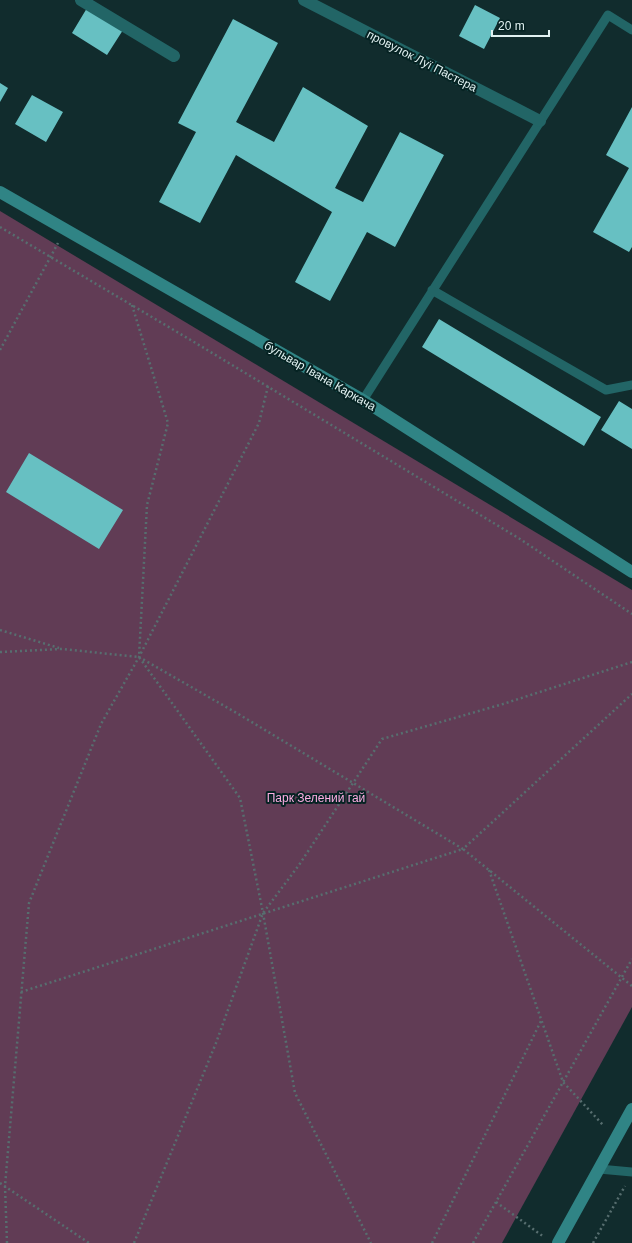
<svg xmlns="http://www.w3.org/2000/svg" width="632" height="1243" font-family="Helvetica,sans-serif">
	<rect width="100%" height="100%" fill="#112c2d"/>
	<!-- green -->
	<path fill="#613c55" d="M0,211L632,590V1007L502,1243H0Z"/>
	<!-- building -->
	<path fill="#67c0c2" d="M475,5L500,18L484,49L459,36Z
		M87,8L123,30L107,55L72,33Z
		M233,19L278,43L236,122L274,142L303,87L368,126L335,188L363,202L400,132L444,155L395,247L367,232L330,301L295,282L332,212L236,155L200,223L159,202L196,132L178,123Z
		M0,83L8,88L0,102Z
		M32,95L63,112L46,142L15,124Z
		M632,107V247L629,252L593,232L629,168L606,155Z
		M439,319L601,417L584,446L422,347Z
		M619,401L632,409V449L601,430Z
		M29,453L123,510L99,549L6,492Z"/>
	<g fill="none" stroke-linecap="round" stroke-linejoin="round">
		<!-- path -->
		<path stroke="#576e6f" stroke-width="2.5" stroke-dasharray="2 3" stroke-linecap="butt" d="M0,227L194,342L520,539L632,614
			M132,305L168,423L147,505L139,657L240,715L463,849L632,694
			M0,350L58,243
			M0,630L59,648
			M0,652L62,649L139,657L240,798L263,913L295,1093L371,1243
			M489,870L563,1082L604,1126
			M21,992L463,849L632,986
			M0,1183L89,1243
			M496,1202L544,1237
			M7,1243L5,1186L29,903L101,724L139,657L259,423L268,386
			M134,1243L216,1043L263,913L299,865L382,739L503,704L632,662
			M432,1243L541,1021
			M473,1243L632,959
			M593,1243L625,1186"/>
		<!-- lane -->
		<path stroke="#226566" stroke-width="9" d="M432,290L606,390L632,385
			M363,400L608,15L632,30
			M599,1169L632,1172"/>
		<!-- street -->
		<path stroke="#226566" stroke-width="12" d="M81,0L174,56
			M304,0L540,121"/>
		<!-- secondary -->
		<path stroke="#308485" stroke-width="12" d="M0,192L363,400L632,572
			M558,1243L632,1109"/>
	</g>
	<g text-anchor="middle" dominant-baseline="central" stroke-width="4" stroke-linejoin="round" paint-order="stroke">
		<!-- street labels -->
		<g font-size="12" fill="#e1f1f1" stroke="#062323">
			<text transform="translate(422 61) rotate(27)">провулок Луї Пастера</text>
			<text transform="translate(320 376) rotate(30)">бульвар Івана Каркача</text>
		</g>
		<!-- park labels -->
		<g font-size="12" fill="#fdade3" stroke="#062323">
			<text x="316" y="798">Парк Зелений гай</text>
		</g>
	</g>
	<!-- scale -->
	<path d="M492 30v6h57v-6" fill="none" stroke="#e1f1f1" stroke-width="2"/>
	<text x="498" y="30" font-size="12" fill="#e1f1f1" stroke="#062323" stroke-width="3" paint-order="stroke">20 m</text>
</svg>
